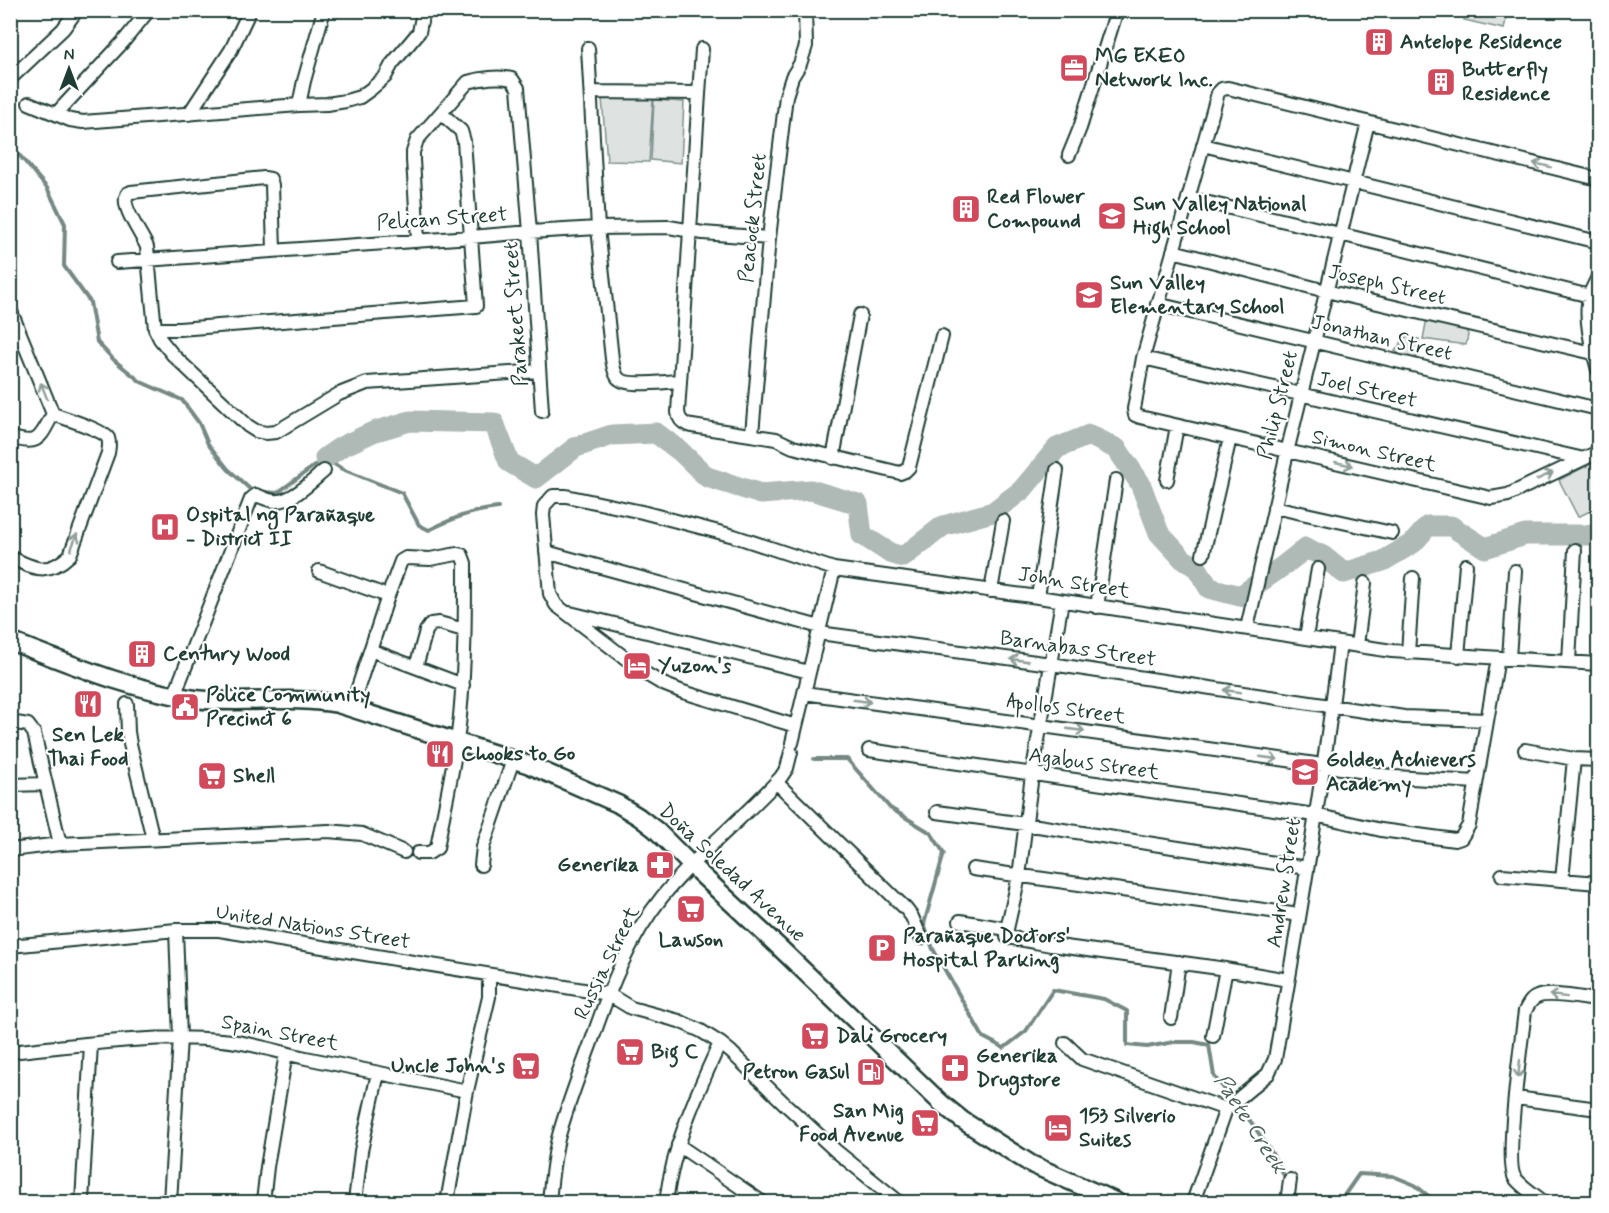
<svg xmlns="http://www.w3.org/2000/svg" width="1609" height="1213" font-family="Mynerve,sans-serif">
	<rect width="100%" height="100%" fill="#fff"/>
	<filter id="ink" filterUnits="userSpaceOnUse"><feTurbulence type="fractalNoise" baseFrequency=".0167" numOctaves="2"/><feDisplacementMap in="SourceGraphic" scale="12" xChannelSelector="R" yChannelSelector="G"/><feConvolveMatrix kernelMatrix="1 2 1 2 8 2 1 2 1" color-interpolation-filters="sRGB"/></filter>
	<g filter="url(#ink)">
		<!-- green -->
		<path fill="#dee3e2" stroke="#7e908b" stroke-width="1.5" d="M1466,11H1508L1504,29L1464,20Z
			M602,98L653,99L649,162L607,161Z
			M654,100L684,102L681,163L651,160Z
			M1427,318L1466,328L1468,335L1466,345L1423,339Z
			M1406,336L1419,339L1418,356L1413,359H1406L1395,351Z
			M1598,460V507L1578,517L1559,480Z"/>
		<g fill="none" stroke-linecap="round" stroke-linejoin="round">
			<!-- stream -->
			<path stroke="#758883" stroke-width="4" d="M10,144L47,188L65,224L64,266L90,302L97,342L114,360L141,382L182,400L199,423L208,444L228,469L252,491L277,493L325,458L342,469L402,493L419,525L429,530C454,518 470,511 498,508
				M814,759H847L890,808L931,833L944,853L924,924L933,949L983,1037L1004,1048L1026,1031L1053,990L1104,999L1127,1011V1045L1147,1047L1174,1042H1194L1209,1045L1214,1076L1251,1122L1270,1150L1286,1179
				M1291,1201L1302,1202
				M1334,1202L1343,1197L1359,1174L1393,1176L1415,1185L1436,1202"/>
			<!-- river -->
			<path stroke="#afbab7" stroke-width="21" d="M325,458L341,447L373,432L410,421L494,423L509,462L536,478L576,447L612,435L656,433L680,451L707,477L761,494L811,490L858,504L862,535L890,553L903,557L943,526L993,512L1022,490L1057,448L1089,435L1117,449L1140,483L1159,533L1183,559L1197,568L1209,588L1240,596L1283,566L1306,548L1323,556L1344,573L1383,561L1413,543L1428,526H1451L1485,548L1525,535H1598"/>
			<!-- minor casing -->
			<g stroke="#1f3d34" stroke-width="16">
				<path id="minor" d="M588,48L598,228L612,359C613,365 614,373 618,378C627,388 667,381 680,381
					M702,49L678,412C679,421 684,424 692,426L776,439L793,447L900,473L905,471L909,467L942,336
					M10,79L63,29L77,10
					M591,92L699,93
					M29,103L70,120L83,122L299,105L327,104L346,101L360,97L371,89L385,77L392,64L419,32L422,17L420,10
					M299,105L304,81L324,10
					M56,114L123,42L149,10
					M189,114L231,50L250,10
					M1203,145L1598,242
					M1069,155L1080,128L1117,10
					M1598,179L1228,88L1222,89L1218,93L1143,358L1134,409L1135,415L1140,417L1491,498L1508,495L1598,452
					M1188,198L1340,234L1590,296
					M418,240L413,160V152L417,140L468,82C481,78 499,76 512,79L518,88L530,232L542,411
					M274,250L272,185L270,179L264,178L131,192C129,193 127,193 127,195C120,206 143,236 147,247L155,329L160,339L173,355L248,426L256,431L266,433L276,432L339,394L367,383L539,371
					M1173,251L1326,291L1593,353
					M117,262L471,237L530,232L598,228L669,227L703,233L769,238
					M1598,276C1596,282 1592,288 1590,294C1583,316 1592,348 1598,370
					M1157,304L1598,409
					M10,309L53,414C64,418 103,430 108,438C110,443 109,448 108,453L70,555C48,576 34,569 10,557
					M155,329H179L476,306L464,141L461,131L441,113
					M1143,358L1584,459
					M752,434L769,238L786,96L792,77L800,64L806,46L805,10
					M10,437C40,447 40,437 53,414
					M833,458L860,315
					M1167,480L1177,426
					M1274,507L1392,533
					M546,552L820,627
					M1203,555L1230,438
					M319,571L388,596
					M991,591L1003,521
					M1038,597L1057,470
					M1062,601L1032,775L1019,876L1007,929V937L1051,945L1219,968L1288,980
					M1097,607L1116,480
					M570,613L809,672
					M1247,628L1289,444L1368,122
					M819,633L1051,664L1404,717L1487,720
					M1306,637L1318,569
					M1357,645L1365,583
					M370,650L463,685
					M1408,653L1413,578
					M1458,656L1466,565
					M1509,658L1515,571
					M1569,662L1575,550
					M416,667L426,631L431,624L439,623L464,630
					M804,693L1323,765L1395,777L1476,782
					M174,696L251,499L256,495C262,497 269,501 275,501C291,503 313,480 324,471
					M127,704L128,732L130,744L153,839
					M351,709L388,596L401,561L406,558L430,559L457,554L462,555L465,563C465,614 465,665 460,716C456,760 445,804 437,848L429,853H418
					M10,722L28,725L34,733L60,844
					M796,726L683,692L663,684L646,674L556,605L550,594L543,515L544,506L553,496H566L642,512L734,536L834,569L1038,597L1392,651L1598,664
					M792,743L834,569
					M869,750L1315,815L1381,830L1455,840L1461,838L1469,825L1498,658
					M1525,750L1574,759L1598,760
					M776,782L906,909L912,917L921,938
					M10,785L46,784
					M937,812L1025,824L1307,868
					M10,850L60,844L328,831L362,834L404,852
					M481,865L483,847L513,760
					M973,869L1299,915
					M1502,875L1598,883
					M1562,880L1574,759
					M960,921L1007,929
					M10,946L176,930H219L608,994L631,1008L679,1021L701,1031L720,1043L731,1052L785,1104L836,1151L899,1202
					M1171,1018L1179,962
					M1213,1036L1226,969
					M1065,1043L1082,1059L1226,1109L1193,1202
					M10,1052C80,1045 151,1034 221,1040C250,1042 277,1052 306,1058C359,1069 413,1080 467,1091
					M1516,1098L1598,1109
					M1226,1109L1268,1074L1275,1059C1299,920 1323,782 1340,643
					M678,1145L762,1202
					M82,1202L91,1044
					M170,1202L180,1038L176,930
					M263,1202L267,1167L286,1053
					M355,1202L361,1151L378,1073
					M447,1202L467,1091L489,997V975
					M549,1202C551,1181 553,1160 558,1139C567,1105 580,1073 592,1040C609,990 629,938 662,897C698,853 743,819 781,777L787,768L791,752
					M666,1202C673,1145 696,1095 720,1043
					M1287,1202L1290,1180
					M1544,1202C1536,1196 1522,1187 1515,1178C1504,1164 1522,1036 1525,1011C1528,1005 1531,999 1537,997C1548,991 1585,999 1598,1000"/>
			</g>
			<!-- major casing -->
			<g stroke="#1f3d34" stroke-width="21">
				<path id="major" d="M10,641C70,664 131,690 195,699C242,705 291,695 338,704L527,764L618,804L639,817L656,830L691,865L780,948L941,1103L962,1120L1031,1164L1117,1202"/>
			</g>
			<!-- minor -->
			<use href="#minor" stroke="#fff" stroke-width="12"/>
			<!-- major -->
			<use href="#major" stroke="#fff" stroke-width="16"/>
		</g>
		<!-- one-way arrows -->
		<defs><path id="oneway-shaft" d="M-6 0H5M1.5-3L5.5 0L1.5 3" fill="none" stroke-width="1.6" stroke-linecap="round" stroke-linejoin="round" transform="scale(1.5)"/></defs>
		<g stroke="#8f9e9a">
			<use href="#oneway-shaft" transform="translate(1542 165) rotate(-166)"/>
			<use href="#oneway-shaft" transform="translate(44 391) rotate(-112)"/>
			<use href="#oneway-shaft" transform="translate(1344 464) rotate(13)"/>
			<use href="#oneway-shaft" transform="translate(1545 476) rotate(-24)"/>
			<use href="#oneway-shaft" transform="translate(74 542) rotate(-69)"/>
			<use href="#oneway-shaft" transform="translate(1019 660) rotate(-172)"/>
			<use href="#oneway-shaft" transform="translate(1232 691) rotate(-172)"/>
			<use href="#oneway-shaft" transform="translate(862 701) rotate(8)"/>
			<use href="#oneway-shaft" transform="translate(1076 730) rotate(8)"/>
			<use href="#oneway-shaft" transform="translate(1269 758) rotate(8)"/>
			<use href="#oneway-shaft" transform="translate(1558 996) rotate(-173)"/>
			<use href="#oneway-shaft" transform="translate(1519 1069) rotate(96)"/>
		</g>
	</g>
	<!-- icons -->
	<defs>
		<g id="building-square" transform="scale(1.5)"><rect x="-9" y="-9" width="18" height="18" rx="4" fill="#d1495b" stroke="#fff"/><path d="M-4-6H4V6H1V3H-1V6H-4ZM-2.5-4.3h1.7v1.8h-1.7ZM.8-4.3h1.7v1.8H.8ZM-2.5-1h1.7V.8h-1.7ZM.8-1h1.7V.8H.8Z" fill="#fff"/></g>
		<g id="office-square" transform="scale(1.5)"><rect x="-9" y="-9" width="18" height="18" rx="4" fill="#d1495b" stroke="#fff"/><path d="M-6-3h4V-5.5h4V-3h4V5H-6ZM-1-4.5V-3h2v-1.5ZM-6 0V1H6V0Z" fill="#fff"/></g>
		<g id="school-square" transform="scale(1.5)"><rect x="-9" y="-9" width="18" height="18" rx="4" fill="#d1495b" stroke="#fff"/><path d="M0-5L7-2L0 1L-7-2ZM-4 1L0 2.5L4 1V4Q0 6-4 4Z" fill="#fff"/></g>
		<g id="hospital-square" transform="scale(1.5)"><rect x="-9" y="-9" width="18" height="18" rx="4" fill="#d1495b" stroke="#fff"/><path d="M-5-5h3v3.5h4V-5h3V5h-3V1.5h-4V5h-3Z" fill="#fff"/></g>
		<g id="hotel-square" transform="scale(1.5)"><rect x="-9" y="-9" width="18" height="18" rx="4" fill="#d1495b" stroke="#fff"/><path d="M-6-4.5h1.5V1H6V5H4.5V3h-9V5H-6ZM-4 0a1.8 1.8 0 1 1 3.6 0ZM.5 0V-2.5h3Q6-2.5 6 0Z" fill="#fff"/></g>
		<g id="restaurant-square" transform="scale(1.5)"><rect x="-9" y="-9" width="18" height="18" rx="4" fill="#d1495b" stroke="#fff"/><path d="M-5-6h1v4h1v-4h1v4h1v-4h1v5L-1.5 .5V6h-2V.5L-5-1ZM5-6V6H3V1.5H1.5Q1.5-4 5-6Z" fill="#fff"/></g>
		<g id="civic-square" transform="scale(1.5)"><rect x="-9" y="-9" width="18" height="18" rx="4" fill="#d1495b" stroke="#fff"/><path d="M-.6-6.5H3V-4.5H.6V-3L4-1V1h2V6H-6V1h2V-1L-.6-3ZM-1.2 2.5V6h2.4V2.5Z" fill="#fff"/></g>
		<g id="supermarket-square" transform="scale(1.5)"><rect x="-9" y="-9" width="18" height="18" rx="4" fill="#d1495b" stroke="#fff"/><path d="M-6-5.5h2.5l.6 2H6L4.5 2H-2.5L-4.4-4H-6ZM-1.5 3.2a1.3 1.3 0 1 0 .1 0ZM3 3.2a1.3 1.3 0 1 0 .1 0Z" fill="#fff"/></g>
		<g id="pharmacy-square" transform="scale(1.5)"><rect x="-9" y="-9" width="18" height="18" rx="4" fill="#d1495b" stroke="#fff"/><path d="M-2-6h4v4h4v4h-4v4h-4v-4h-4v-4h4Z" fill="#fff"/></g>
		<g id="parking-square" transform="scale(1.5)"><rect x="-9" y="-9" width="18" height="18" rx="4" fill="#d1495b" stroke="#fff"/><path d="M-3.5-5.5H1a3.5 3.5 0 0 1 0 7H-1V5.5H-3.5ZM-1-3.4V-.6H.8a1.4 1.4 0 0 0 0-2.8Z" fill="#fff"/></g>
		<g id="fuel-square" transform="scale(1.5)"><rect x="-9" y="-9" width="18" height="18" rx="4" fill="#d1495b" stroke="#fff"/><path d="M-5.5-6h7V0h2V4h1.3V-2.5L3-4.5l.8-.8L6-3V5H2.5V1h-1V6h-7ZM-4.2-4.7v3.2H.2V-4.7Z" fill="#fff"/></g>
	</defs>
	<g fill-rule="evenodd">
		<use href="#building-square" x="1379" y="42"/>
		<use href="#office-square" x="1074" y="68"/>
		<use href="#building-square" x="1441" y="82"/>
		<use href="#building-square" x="966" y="209"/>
		<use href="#school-square" x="1112" y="216"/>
		<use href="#school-square" x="1089" y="295"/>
		<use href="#hospital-square" x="165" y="527"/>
		<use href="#building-square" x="142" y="654"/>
		<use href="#hotel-square" x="637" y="666"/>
		<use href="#restaurant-square" x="88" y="704"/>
		<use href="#civic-square" x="185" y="707"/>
		<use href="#restaurant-square" x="440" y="754"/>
		<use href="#school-square" x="1305" y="772"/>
		<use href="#supermarket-square" x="212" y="776"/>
		<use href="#pharmacy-square" x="660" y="865"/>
		<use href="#supermarket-square" x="691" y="909"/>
		<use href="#parking-square" x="882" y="948"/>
		<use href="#supermarket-square" x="815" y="1036"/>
		<use href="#supermarket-square" x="630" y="1052"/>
		<use href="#supermarket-square" x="526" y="1066"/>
		<use href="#pharmacy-square" x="955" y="1068"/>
		<use href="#fuel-square" x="871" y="1072"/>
		<use href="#supermarket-square" x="925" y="1123"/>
		<use href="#hotel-square" x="1058" y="1128"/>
	</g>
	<g text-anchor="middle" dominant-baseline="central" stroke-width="4.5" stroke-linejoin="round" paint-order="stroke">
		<!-- poi labels -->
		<g font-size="21" font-weight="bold" fill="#1f3d34" stroke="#fff" text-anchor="start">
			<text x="1400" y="42">Antelope Residence</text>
			<text x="1095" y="56">MG EXEO<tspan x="1095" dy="24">Network Inc.</tspan></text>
			<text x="1462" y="70">Butterfly<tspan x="1462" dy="24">Residence</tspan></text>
			<text x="987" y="197">Red Flower<tspan x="987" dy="24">Compound</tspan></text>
			<text x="1133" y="204">Sun Valley National<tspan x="1133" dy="24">High School</tspan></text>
			<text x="1110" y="283">Sun Valley<tspan x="1110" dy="24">Elementary School</tspan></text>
			<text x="186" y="515">Ospital ng Parañaque<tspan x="186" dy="24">- District II</tspan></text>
			<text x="163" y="654">Century Wood</text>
			<text x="658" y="666">Yuzon's</text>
			<text x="206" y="695">Police Community<tspan x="206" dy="24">Precinct 6</tspan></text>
			<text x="88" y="735" text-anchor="middle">Sen Lek<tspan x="88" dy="24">Thai Food</tspan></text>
			<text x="461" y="754">Chooks to Go</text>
			<text x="1326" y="760">Golden Achievers<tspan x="1326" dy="24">Academy</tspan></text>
			<text x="233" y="776">Shell</text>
			<text x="639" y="865" text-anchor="end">Generika</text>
			<text x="903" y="936">Parañaque Doctors'<tspan x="903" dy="24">Hospital Parking</tspan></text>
			<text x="691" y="940" text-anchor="middle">Lawson</text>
			<text x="836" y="1036">Dali Grocery</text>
			<text x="651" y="1052">Big C</text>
			<text x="976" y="1056">Generika<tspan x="976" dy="24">Drugstore</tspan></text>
			<text x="505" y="1066" text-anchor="end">Uncle John's</text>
			<text x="850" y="1072" text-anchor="end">Petron Gasul</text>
			<text x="904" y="1111" text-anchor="end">San Mig<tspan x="904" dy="24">Food Avenue</tspan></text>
			<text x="1079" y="1116">153 Silverio<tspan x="1079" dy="24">Suites</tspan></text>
		</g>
		<!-- street labels -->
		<g font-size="21" fill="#1f3d34" stroke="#fff">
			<text transform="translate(753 218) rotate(-84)">Peacock Street</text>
			<text transform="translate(442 219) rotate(-4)">Pelican Street</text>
			<text transform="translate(1387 285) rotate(13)">Joseph Street</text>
			<text transform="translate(516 314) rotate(-94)">Parakeet Street</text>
			<text transform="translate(1382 338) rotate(13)">Jonathan Street</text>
			<text transform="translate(1367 390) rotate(13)">Joel Street</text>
			<text transform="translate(1278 405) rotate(-76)">Philip Street</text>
			<text transform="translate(1374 451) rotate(13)">Simon Street</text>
			<text transform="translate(1074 583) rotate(9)">John Street</text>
			<text transform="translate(1078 649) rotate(8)">Barnabas Street</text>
			<text transform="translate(1066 709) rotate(8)">Apollos Street</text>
			<text transform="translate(1094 764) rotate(8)">Agabus Street</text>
			<text transform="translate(732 873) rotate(43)">Doña Soledad Avenue</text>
			<text transform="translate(1284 883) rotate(-81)">Andrew Street</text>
			<text transform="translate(313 927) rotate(9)">United Nations Street</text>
			<text transform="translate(607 963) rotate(-64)">Russia Street</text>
			<text transform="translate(280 1033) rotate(11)">Spain Street</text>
		</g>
		<!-- water labels -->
		<g font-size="22" font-style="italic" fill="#4a625b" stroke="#fff">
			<text transform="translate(1250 1124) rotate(57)">Paete Creek</text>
		</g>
	</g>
	<!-- margin -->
	<rect width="1609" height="1213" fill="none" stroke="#fff" stroke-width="36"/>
	<rect x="18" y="18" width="1573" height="1177" fill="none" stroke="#1f3d34" stroke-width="2" filter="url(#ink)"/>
	<!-- north arrow -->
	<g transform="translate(69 69)" stroke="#ffffff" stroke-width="4.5" paint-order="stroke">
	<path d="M0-4.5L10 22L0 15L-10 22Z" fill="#1f3d34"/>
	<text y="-9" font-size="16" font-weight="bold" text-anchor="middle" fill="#1f3d34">N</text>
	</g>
</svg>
